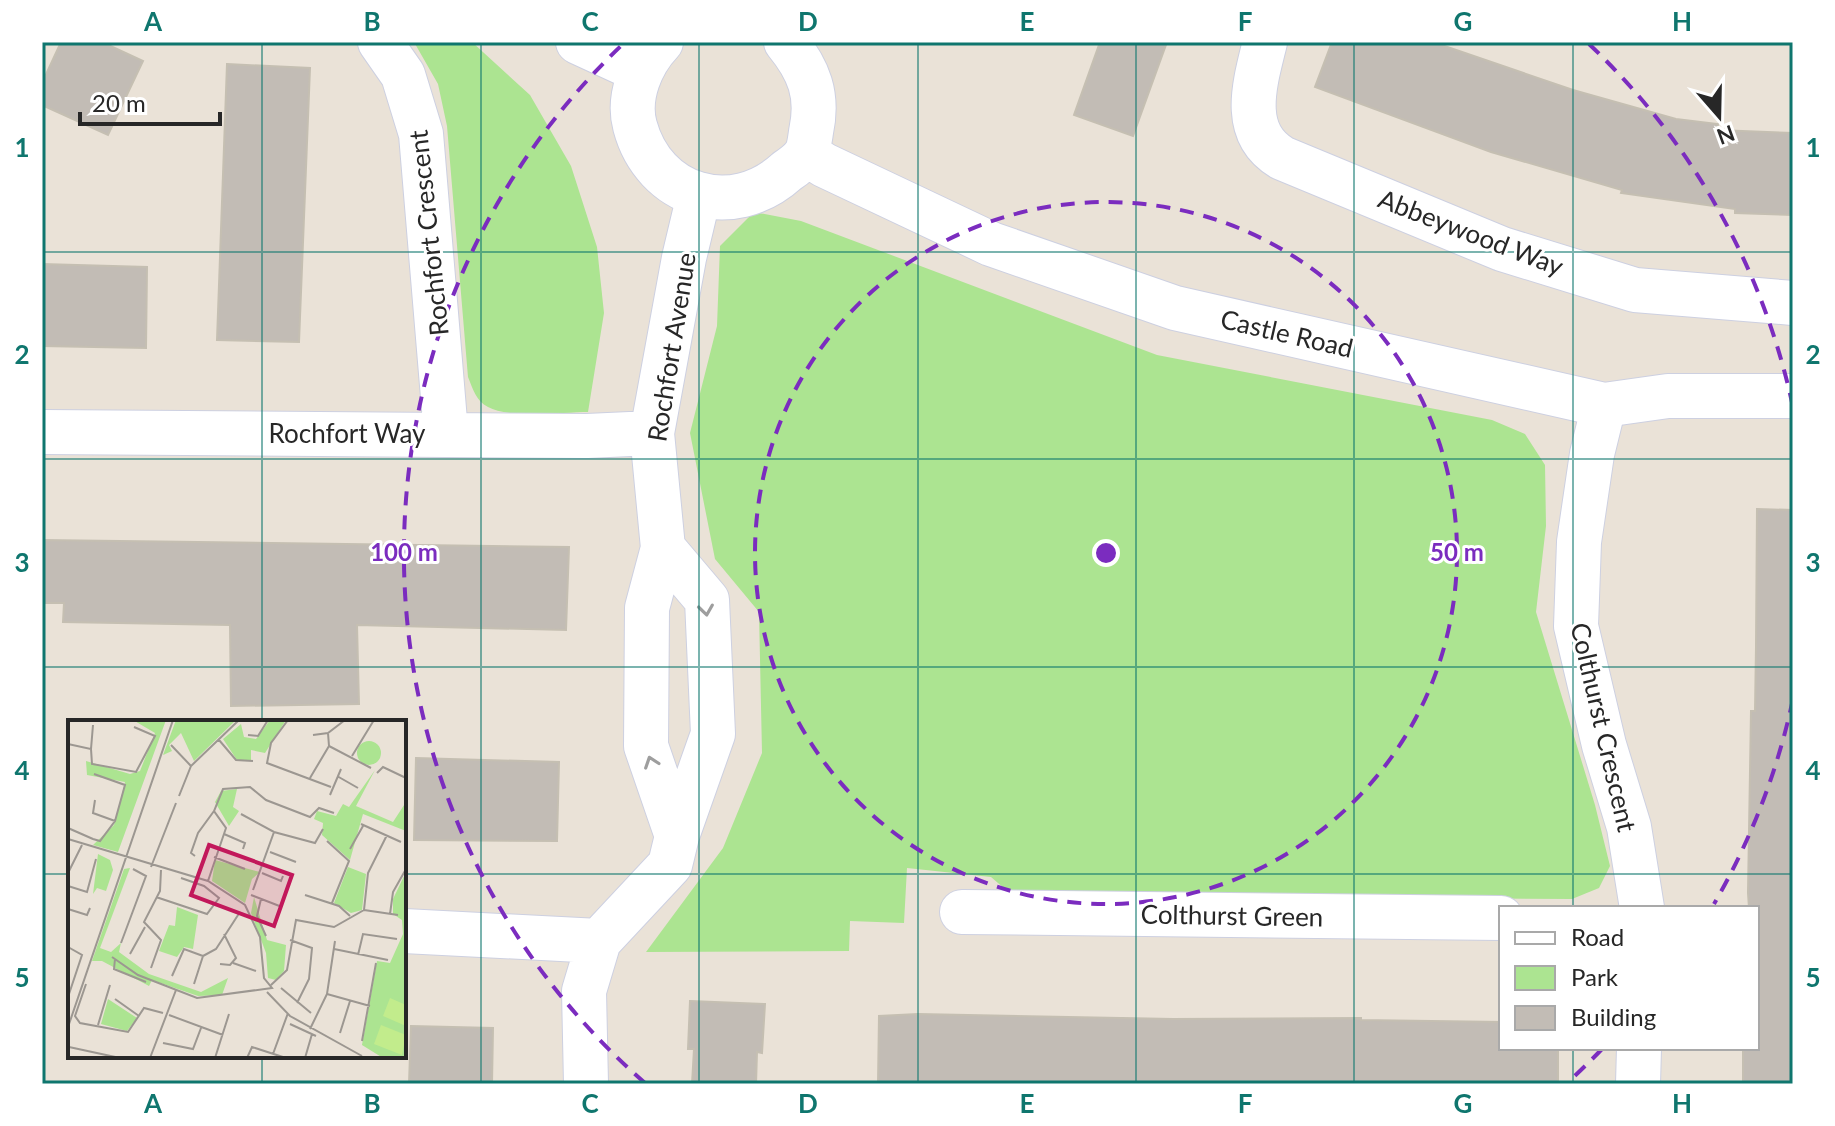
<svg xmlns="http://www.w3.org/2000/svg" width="1835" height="1126" font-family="Lato,sans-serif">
	<rect width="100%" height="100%" fill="#eae2d7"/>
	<!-- green -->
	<path fill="#ace491" d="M414,42H472L530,95L571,166L597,247L604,313L588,412C564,412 509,419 488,407C476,401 473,389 468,377L447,126L438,84Z
		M754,212L801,221L1157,355L1492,420L1525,434L1545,465L1546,526L1536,612L1595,805L1610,866L1599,888L1572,899L1012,895L991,877L907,868L904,923L850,921L849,951L646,952L723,848L762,753L759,612L715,559L690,433L717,326L720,246Z"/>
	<!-- building -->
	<path fill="#c2bcb5" stroke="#c5bfb2" stroke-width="2" d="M61,42H102L143,61L108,135L42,105V83Z
		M1100,42H1167L1133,136L1074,115Z
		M1332,42H1433L1573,90L1676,119L1718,124L1717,130L1793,133V215L1735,213V209L1621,193L1622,190L1491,152L1315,87Z
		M227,64L310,68L299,342L217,340Z
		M42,264L147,267L146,348L42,346Z
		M1757,509L1793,510V1084H1743V1048H1757V908H1749L1748,893L1751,711H1755L1756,647Z
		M42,540L569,547L566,630L357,625L359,704L231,706L230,625L63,622L64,603H42Z
		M416,758L559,762L557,841L414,840Z
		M690,1001L765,1004L762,1053L757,1052L756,1084H692L694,1049H688Z
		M918,1014L1173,1019L1361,1018V1020L1501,1022V1048H1558V1084H878L879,1016Z
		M411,1026L493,1028L492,1084H409Z"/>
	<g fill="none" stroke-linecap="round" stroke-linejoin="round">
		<!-- minor casing -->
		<g stroke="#cdd0e1" stroke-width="46">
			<path id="minor" d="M380,42L403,75L421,134L446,433
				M1265,42C1255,83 1239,132 1282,158L1502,249L1635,290L1793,303
				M1604,405L1592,454L1579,542L1576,626L1604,745L1629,827L1642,908
				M42,432L587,436L652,433
				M677,836L646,746L647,608L663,548L652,433L684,258L699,195
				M962,912L1501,918
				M404,931L599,941
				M586,1084L584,991L599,941L670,865L677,836L713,734L707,600L663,548
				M1638,1084L1639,1048"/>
		</g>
		<!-- tertiary casing -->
		<g stroke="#cdd0e1" stroke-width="46">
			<path id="tertiary" d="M578,42L641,71
				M661,42C641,63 627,97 635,126C654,197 732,221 787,171C793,167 801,161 805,155C809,149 810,139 811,132C819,95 809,70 786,42
				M807,154L824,165L991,244L1175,308L1604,405L1668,396H1793"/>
		</g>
		<!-- minor -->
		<use href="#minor" stroke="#fff" stroke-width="44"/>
		<!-- tertiary -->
		<use href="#tertiary" stroke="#fff" stroke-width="44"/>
	</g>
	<!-- one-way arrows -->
	<defs><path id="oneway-chevron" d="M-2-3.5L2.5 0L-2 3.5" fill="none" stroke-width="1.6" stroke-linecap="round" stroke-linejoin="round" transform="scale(2)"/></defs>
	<g stroke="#9e9e9e">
		<use href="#oneway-chevron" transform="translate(706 610) rotate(82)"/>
		<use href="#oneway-chevron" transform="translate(651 762) rotate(-109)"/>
	</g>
	<!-- grid -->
	<path fill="none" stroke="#0f766e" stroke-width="2" stroke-opacity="0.55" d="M262,42V722M481,42V1084M699,42V1084M918,42V1084M1136,42V1084M1354,42V1084M1573,42V908M42,252H1793M42,459H1793M42,667H1793M42,874H70M404,874H1793M1573,1048V1084M262,1056V1084"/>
	<!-- distance rings -->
	<g fill="none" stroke="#7b2cbf" stroke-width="4" stroke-dasharray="14 10">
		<circle cx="1106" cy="553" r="351"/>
		<path d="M1793 699A702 702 0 0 1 1714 904M1602 1049A702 702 0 0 1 1567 1083M645 1083A702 702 0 0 1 623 44M1589 44A702 702 0 0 1 1793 407"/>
	</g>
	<g text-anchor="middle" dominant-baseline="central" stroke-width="6" stroke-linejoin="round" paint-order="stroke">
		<!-- street labels -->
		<g font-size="26" fill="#272727" stroke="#fff">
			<text transform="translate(1471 232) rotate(21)">Abbeywood Way</text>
			<text transform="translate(428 233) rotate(-96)">Rochfort Crescent</text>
			<text transform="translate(1287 333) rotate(13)">Castle Road</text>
			<text transform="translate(671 347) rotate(-81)">Rochfort Avenue</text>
			<text x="347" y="433">Rochfort Way</text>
			<text transform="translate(1604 727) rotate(77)">Colthurst Crescent</text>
			<text transform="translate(1232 915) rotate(1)">Colthurst Green</text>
		</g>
	</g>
	<!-- overview -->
	<g transform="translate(68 720)">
		<rect width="338" height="338" fill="#eae2d7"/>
		<path d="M65,0H98L50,132L25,125L46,105L57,62L19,55L18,41L62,54L72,51L87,13ZM108,0L121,1L168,0L126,41L113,13L101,25L104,31L95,35ZM202,0H218L197,33L183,30V40H169L155,19L173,4L176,17L188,19ZM289 33a12 12 0 1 1 24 0a12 12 0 1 1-24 0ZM307,50L288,86L325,102L338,82V111L295,94L282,140L254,115L255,103L246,99L249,91L268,96L275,84L281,87ZM169,69L165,87L171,91L161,106L147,82L153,71ZM30,134L42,140L45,150L38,171L29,168L25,174ZM147,140L192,152L184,159L177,183L144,161ZM280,147L298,154L294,190L283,193L266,183ZM62,148L32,228L43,232L53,223L51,232L81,254L133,272L160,258L154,275L130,276L84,260L81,266L34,241H24L56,149ZM338,152V338H315L294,325L309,241L322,243L335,214L334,200L325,194V179ZM186,177L199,220L218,225L216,251L208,260L200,258L198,233L183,193ZM109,187L130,195L125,229L116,227L109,237L91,231L101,205L107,206ZM40,279L69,298L59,311L33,304Z" fill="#ace491"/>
		<path d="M322,278L338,285V306L315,296ZM313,305L338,315L334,335L306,324Z" fill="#c2ec8c"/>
		<path fill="none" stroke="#9c9791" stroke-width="2" d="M220,0L203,23L199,43L263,67M180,15L190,16L200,0M245,15L260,13L277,0M151,20L168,40L185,41M0,24L23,29L24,44L68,52L87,16L66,7M103,25L123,46M261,26L303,48M23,29L25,5M284,36L306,0M309,53L315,47L338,58M269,56L290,68M242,58L261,26L260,13M262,75L273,49M111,76L123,46L171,0M27,80L25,93L47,101M173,94L206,112L247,123L255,109M293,104L333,122M0,108L25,119M156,114L177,123L175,129M0,119L140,161L177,185L192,217L196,258L204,268L129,278L70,255L44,237M25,119L32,121L47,101L57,65L26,54M259,121L281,141L264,183M282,129L295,106M202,132L228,142M127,136L123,133L130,113L146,91M146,137L177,149M83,147L108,83M0,153L14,125M194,153L213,161L215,156M140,161L158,108L146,91L155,69L182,67L198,80L242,97L251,88L266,93M0,166L19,172L28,139M185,170L206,112M183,175L214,187M237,175L271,186L282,196M88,177L139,194L151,178L136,166L113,158M193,179L189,196L198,216M0,189L19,195L22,188M296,190L330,195M322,194L325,172L338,149M222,220L244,228L241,259L229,283M53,223L78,156L65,149M0,227L14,235L0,277M266,229L320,240M62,234L77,207M290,235L295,214L329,219M135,236L148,229L172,192M47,239L46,249L78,262M165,243L188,251M152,244L162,245L168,238L156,214M83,248L93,220L76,202L92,171L93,150M104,256L116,229L135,236M18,264L7,296L12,303L60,312L76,288L95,293M126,264L135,236M203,265L219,250L228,200L266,207L296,190L300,153L319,115M213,268L243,293M199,272L222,296L294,336M259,274L302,286M47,279L71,296M101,295L155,315M222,304L248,316M30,305L42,265M0,307L105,0M242,309L259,274L267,221M272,313L282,281M294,321L308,243M95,323L125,329L133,308M1,327L52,338M205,334L220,293M82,338L108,270M147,338L161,294M179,338L184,327L218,338M237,338L244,314"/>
		<path fill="#c2185b" fill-opacity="0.15" stroke="#c2185b" stroke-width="4" d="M141,125L224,155L206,206L123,175Z"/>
		<rect width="338" height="338" fill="none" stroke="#272727" stroke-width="4"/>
	</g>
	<circle cx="1106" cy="553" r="12" fill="#7b2cbf" stroke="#fff" stroke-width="4"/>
	<g font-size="24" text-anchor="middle" font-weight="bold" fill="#7b2cbf" stroke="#fff" stroke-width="6" stroke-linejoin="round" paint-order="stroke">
		<text x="1457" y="561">50 m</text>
		<text x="404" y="561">100 m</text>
	</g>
	<!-- border -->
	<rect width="1835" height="1126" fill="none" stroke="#ffffff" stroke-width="88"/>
	<!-- legend -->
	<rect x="1499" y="906" width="260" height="144" fill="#ffffff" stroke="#a9a9a9" stroke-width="2"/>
	<rect x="1515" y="932" width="40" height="12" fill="#ffffff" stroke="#a9a9a9" stroke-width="2"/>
	<text x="1571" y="946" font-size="24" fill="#272727">Road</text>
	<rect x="1515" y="966" width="40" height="24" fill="#ace491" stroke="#a9a9a9" stroke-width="2"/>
	<text x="1571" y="986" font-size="24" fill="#272727">Park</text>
	<rect x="1515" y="1006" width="40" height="24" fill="#c2bcb5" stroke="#a9a9a9" stroke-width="2"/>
	<text x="1571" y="1026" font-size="24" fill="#272727">Building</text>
	<!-- north arrow -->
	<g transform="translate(1719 116) rotate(160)" stroke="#ffffff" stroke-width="6" paint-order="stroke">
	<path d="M0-6L14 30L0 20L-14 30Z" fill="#272727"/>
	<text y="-12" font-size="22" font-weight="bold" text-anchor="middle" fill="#272727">N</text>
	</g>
	<!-- scale -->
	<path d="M80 112v12h140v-12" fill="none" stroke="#272727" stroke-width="4"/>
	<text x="92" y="112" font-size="24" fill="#272727" stroke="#ffffff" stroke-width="6" paint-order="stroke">20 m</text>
	<rect x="44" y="44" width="1747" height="1038" fill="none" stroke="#0f766e" stroke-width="3"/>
	<g font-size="26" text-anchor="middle" font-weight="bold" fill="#0f766e">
		<text x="153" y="31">A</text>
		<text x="372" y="31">B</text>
		<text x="590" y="31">C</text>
		<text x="808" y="31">D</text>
		<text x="1027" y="31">E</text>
		<text x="1245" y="31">F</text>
		<text x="1463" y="31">G</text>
		<text x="1682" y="31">H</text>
		<text x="22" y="157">1</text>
		<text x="1813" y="157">1</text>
		<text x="22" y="364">2</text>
		<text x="1813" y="364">2</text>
		<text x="22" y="572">3</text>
		<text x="1813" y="572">3</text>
		<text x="22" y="780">4</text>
		<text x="1813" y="780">4</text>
		<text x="22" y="987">5</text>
		<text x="1813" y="987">5</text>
		<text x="153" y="1113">A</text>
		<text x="372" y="1113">B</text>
		<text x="590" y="1113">C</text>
		<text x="808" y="1113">D</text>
		<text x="1027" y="1113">E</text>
		<text x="1245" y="1113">F</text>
		<text x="1463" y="1113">G</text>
		<text x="1682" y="1113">H</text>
	</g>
</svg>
